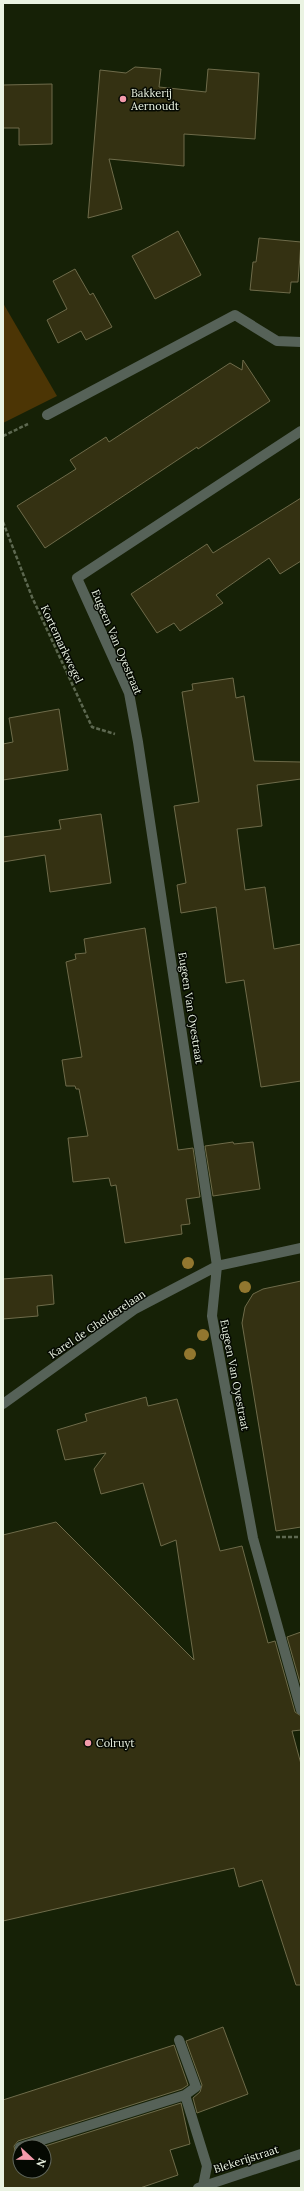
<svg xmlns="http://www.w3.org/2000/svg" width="304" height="2191" font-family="Lora,serif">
	<rect width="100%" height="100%" fill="#162106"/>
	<!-- green -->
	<path fill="#4c3505" d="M3,303L57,396L3,423Z"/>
	<!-- building -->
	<path fill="#343112" stroke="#6e6b4a" d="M135,67L161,69L159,87L206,92L208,69L259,73L255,139L184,134V166L109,159L122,209L88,218L100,70L126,73Z
		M52,84V144L19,145V128H3V85Z
		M178,231L201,275L155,299L132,256Z
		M259,238L301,242L298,282H291L290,293L250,290L253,262H256Z
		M75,269L90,295L93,293L112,327L86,340L81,331L58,343L47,320L67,309L53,281Z
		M243,360L270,401L198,449L197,447L45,548L17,506L76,469L70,460L106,437L109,442L230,363L242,370Z
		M301,498V561L280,574L269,558L216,595L223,603L180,631L174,623L157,633L131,594L207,544L213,553Z
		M233,678L236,698L244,696L254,761L301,762V779L257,785L262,826L237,829L245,890L265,887L274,949L301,944V1081L261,1087L244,980L226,983L216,907L181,913L177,885L186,883L174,806L199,802L182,692L193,690L192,684Z
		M59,709L68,770L3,780V744L13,742L9,718Z
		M101,814L111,883L50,892L45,855L3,862V837L61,829L59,820Z
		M145,928L178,1150L193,1148L200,1197L186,1199L190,1224L181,1225L182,1234L125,1243L116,1185L111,1186L109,1178L73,1182L68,1138L88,1136L79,1089H76L75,1086H66L62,1060L82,1057L66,962L76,959L75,954L86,953L84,939Z
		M233,1142L234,1144L253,1142L260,1189L213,1196L205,1146Z
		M52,1275L54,1304L37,1306L38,1316L3,1319V1279Z
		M301,1281V1527L276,1531L242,1323L245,1307L253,1294L263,1289Z
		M146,1397L148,1406L177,1399L220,1551L242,1546L268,1643L275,1641L295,1712L301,1716V1730L292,1731L301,1764V1985H296L262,1880L239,1887L234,1868L3,1921V1535L56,1522L194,1660L176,1540L161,1546L143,1483L101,1494L94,1469L106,1453L65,1460L57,1430L87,1421L85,1414Z
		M301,1632V1686L287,1637Z
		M223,2027L248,2094L197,2113L193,2098L200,2092L202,2085L186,2041Z
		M174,2045L188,2085L182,2089L18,2141L14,2146L15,2151L20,2153V2171H44V2147H42L181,2103L190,2144L170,2150L178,2175L140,2188H3V2100Z"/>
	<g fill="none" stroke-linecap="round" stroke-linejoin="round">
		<!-- path -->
		<path stroke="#5d6850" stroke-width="2.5" stroke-dasharray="4 2" stroke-linecap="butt" d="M3,436L28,424
			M3,522L32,597L92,727L115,734
			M276,1537H301"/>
		<!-- service -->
		<path stroke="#566258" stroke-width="10" d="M179,2040L196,2087L185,2095
			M20,2147L185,2095L207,2166L203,2186"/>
		<!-- minor -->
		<path stroke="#566258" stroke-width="10" d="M47,415L235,315L277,341L301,342
			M301,431L77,578L129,693L138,742L217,1266L212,1316L253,1538L301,1710
			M3,1404L135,1309L217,1266L301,1248
			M198,2188L301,2154"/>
	</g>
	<!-- trees -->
	<g fill="#92772f">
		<circle cx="188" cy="1263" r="6"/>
		<circle cx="245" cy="1287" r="6"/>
		<circle cx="203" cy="1335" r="6"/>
		<circle cx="190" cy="1354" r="6"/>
	</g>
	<!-- markers -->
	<g fill="#f39aab" stroke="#050902" stroke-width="1.5">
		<circle cx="123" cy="99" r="4"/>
		<circle cx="88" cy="1743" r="4"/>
	</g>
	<g text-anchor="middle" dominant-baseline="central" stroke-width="3" stroke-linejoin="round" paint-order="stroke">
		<!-- poi labels -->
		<g font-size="11" fill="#eaf3e2" stroke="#050902" text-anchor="start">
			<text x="131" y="93">Bakkerij<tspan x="131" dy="13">Aernoudt</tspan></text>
			<text x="96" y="1743">Colruyt</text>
		</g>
		<!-- street labels -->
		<g font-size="11" fill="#eaf3e2" stroke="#050902">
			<text transform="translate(117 642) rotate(67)">Eugeen Van Oyestraat</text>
			<text transform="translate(62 644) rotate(65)">Kortemarkwegel</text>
			<text transform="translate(191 1008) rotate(81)">Eugeen Van Oyestraat</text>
			<text transform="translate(97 1324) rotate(-34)">Karel de Ghelderelaan</text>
			<text transform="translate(235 1375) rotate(79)">Eugeen Van Oyestraat</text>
			<text transform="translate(246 2159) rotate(-18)">Blekerijstraat</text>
		</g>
	</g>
	<!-- border -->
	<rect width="304" height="2191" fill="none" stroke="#eaf3e2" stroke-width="8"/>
	<!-- north arrow -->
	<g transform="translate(32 2159) rotate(112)"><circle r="19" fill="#050902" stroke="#61675c"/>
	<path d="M0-3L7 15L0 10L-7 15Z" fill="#f39aab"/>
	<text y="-6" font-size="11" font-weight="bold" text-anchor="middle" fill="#eaf3e2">N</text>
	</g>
</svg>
